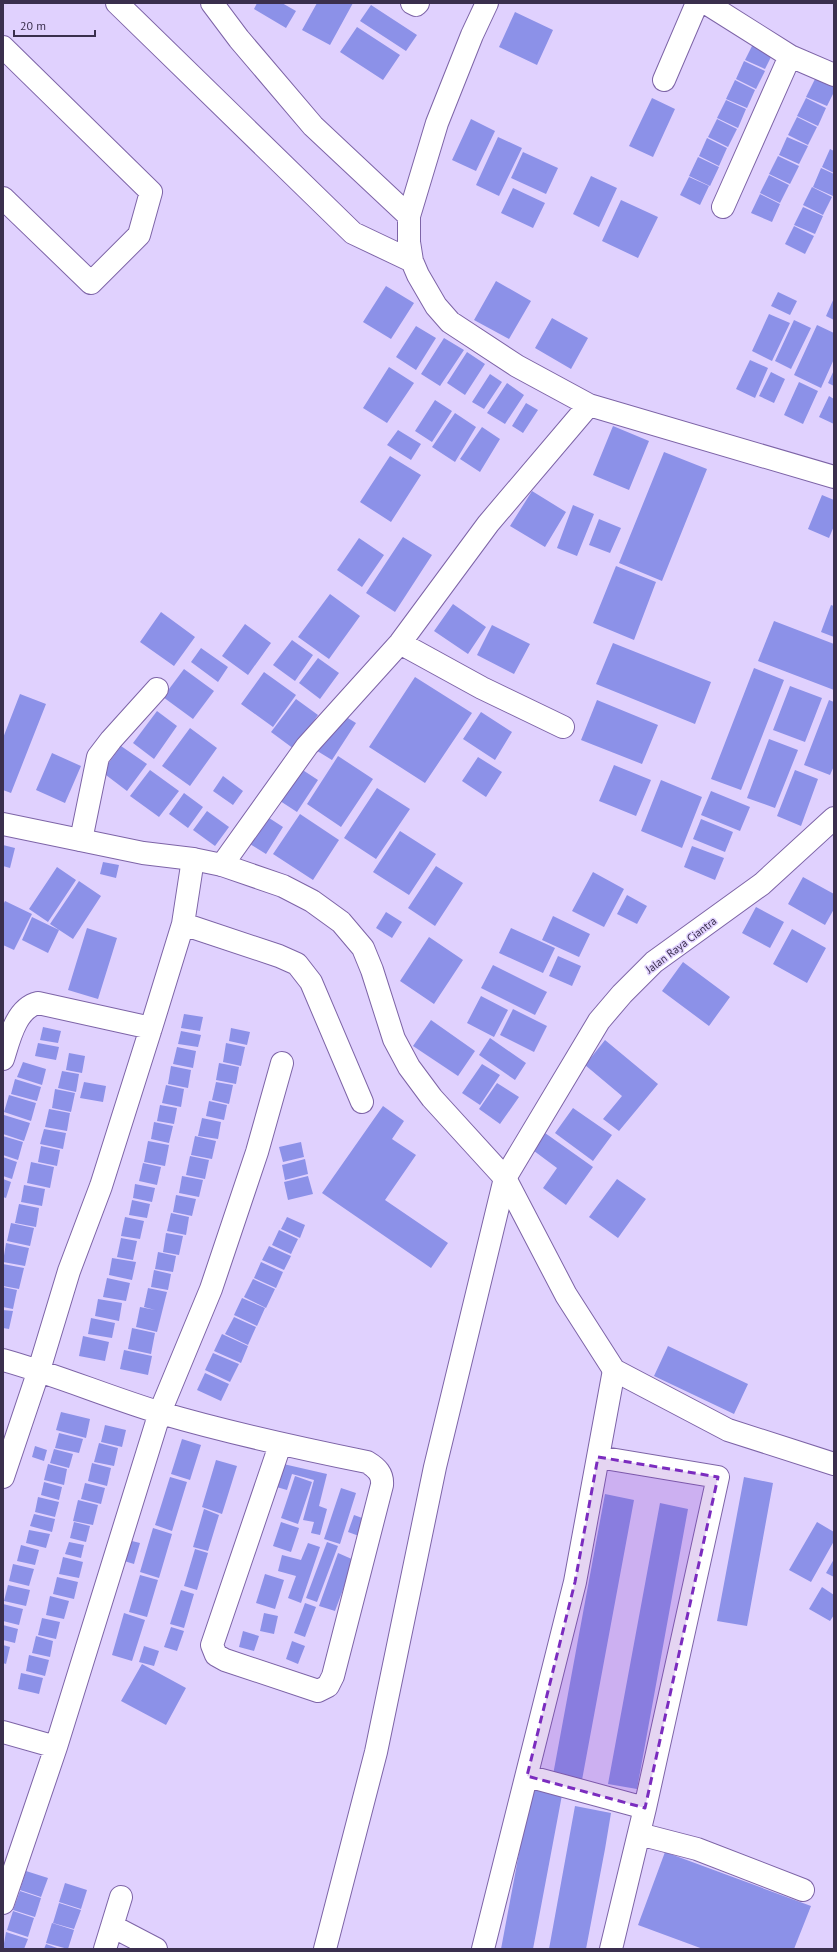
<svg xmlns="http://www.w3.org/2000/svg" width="837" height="1952" font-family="'PT Sans',sans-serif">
	<rect width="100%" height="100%" fill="#e0d1fe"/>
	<!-- building -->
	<path fill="#8c91e8" d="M257,3H282L296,11L286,28L254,9Z
		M317,3H353L330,45L302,30Z
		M371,5L417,35L406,51L360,21Z
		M515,12L553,30L537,65L499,47Z
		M357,27L400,55L383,80L340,52Z
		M754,42L774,51L765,69L745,60Z
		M744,61L765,71L756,89L736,79Z
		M815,79L834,87V92L827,106L806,97Z
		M735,80L755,90L747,108L726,99Z
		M652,98L675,109L653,157L629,146Z
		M806,98L826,108L818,126L797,116Z
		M726,100L746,109L738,128L717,118Z
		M797,117L817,127L808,145L788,135Z
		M471,119L495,131L476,171L452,160Z
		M717,119L737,129L728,147L708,137Z
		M498,137L522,148L499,196L476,185Z
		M787,137L808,146L799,164L779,155Z
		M707,138L727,148L719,166L699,156Z
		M830,149L834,151V173L822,167Z
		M523,152L558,168L546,194L511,178Z
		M778,156L799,166L790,184L769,174Z
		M698,157L719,167L710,186L689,176Z
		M821,168L834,174L833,196L813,187Z
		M769,175L789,185L780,203L760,193Z
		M591,176L617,188L599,227L573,214Z
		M689,177L709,186L700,205L680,195Z
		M812,187L832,197L823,215L803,205Z
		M513,188L545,203L533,228L501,213Z
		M760,194L780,204L772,222L751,213Z
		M621,200L658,217L638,258L602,241Z
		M803,207L823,216L815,234L794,225Z
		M794,226L814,236L805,254L785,244Z
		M496,281L531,301L509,339L474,320Z
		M386,286L414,303L391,339L363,322Z
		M778,292L797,301L790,315L771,306Z
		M834,298V320L826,316Z
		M769,314L790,323L772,361L752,351Z
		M552,318L588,338L571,369L535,348Z
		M794,320L811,328L791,369L775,361Z
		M817,325L834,333V359L821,388L794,375Z
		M416,326L436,338L416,370L396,357Z
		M444,338L464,350L440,386L421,374Z
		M467,352L485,364L465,395L447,383Z
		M750,360L768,368L755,398L736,389Z
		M389,367L414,383L387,423L363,408Z
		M834,370V386L828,383Z
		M771,372L785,379L774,403L759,396Z
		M490,374L502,382L484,409L472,402Z
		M799,382L818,391L803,424L784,415Z
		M507,383L524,395L505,424L487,413Z
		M829,396L834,399V424L819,417Z
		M435,400L452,411L432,442L415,431Z
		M526,403L538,410L523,433L512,426Z
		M455,413L476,427L455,462L432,447Z
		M613,426L649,441L629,490L593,475Z
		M482,427L500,439L480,472L460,459Z
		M398,430L421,444L411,460L387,445Z
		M664,452L707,469L662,581L619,563Z
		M390,456L421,475L391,522L360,502Z
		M532,491L566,512L545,547L510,526Z
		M822,495L834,500V526L829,538L808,529Z
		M573,505L594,514L577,556L557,548Z
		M599,519L621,528L610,553L589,545Z
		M403,537L432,555L395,612L366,593Z
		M359,538L384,555L362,587L337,570Z
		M616,566L656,582L634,640L593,623Z
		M330,594L360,616L329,659L298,637Z
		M453,604L486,627L468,654L434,631Z
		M831,605L834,606V637L821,632Z
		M161,612L195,637L174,666L140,642Z
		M774,621L834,644V690L758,661Z
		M245,624L271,643L248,675L222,656Z
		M492,625L530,644L514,674L477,655Z
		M292,640L313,655L295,681L273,665Z
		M613,643L711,682L695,724L596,684Z
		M201,648L228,667L218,682L191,662Z
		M318,658L339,673L320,699L299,683Z
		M754,668L784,680L741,790L711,779Z
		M184,669L214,691L193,719L163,697Z
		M264,672L296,695L273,727L241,704Z
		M415,677L472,713L425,783L369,747Z
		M790,686L822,698L805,742L773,730Z
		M20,694L46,704L11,793L3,790V738Z
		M296,699L318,715L294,749L271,732Z
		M597,700L658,725L642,764L581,740Z
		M829,700L834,702V766L830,775L804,765Z
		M157,711L177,726L154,759L133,743Z
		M338,712L356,723L332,760L314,749Z
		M481,712L512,732L495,760L463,739Z
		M190,728L217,748L190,786L162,766Z
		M769,739L798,750L775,808L747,798Z
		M121,746L147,764L127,791L102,772Z
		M52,753L81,766L65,803L36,790Z
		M338,756L373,779L341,827L307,804Z
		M478,757L502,772L486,797L462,781Z
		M295,765L318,780L297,812L274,797Z
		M614,765L651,780L636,816L599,801Z
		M150,770L179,791L159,817L130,796Z
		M795,770L818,779L801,826L777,816Z
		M223,776L243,791L233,805L213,791Z
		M661,780L702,797L682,848L641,831Z
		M377,788L410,809L376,859L344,838Z
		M711,791L750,807L740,831L701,815Z
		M184,793L203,807L188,828L169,814Z
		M207,811L229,827L215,846L193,830Z
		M263,814L283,827L266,854L245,841Z
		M300,814L339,840L313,880L273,854Z
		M701,819L733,832L725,852L693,839Z
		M400,831L436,854L409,895L373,872Z
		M3,845L15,848L10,868L3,866Z
		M692,846L724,858L715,880L684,867Z
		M103,862L119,865L116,878L100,874Z
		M436,866L463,883L435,926L408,908Z
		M57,867L76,880L48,922L29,909Z
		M593,872L624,889L604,927L572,911Z
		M803,877L834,894V909L825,925L788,904Z
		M79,881L101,896L73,939L50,924Z
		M627,895L647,906L637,924L617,914Z
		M5,901L32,914L14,950L3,945V905Z
		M756,907L784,922L770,948L742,933Z
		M386,912L402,922L392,938L376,928Z
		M553,916L590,934L579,957L542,940Z
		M32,917L59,930L48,953L22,940Z
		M87,928L117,938L98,999L68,990Z
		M511,928L555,948L543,973L499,953Z
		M792,929L826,948L807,983L773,964Z
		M429,937L463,960L434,1004L400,981Z
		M558,956L581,966L572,986L549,976Z
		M683,962L730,997L709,1026L662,991Z
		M493,965L547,992L535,1015L481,988Z
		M481,996L508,1010L494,1037L467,1023Z
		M513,1009L547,1026L534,1052L500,1035Z
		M184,1014L203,1017L200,1031L181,1028Z
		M431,1020L475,1051L458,1076L413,1046Z
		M43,1027L61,1031L58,1043L40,1040Z
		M231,1028L250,1032L247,1045L229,1041Z
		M181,1031L201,1035L198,1047L178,1044Z
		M490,1038L526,1063L515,1080L479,1055Z
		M605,1040L658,1084L619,1131L603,1119L622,1096L585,1065Z
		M38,1043L59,1047L56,1060L35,1056Z
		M226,1043L245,1047L241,1066L223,1062Z
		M177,1047L196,1051L193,1068L173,1064Z
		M69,1053L85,1056L82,1073L66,1070Z
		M23,1062L46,1069L42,1085L17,1077Z
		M219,1063L239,1067L236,1084L216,1080Z
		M482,1064L500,1075L480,1105L462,1093Z
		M171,1066L191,1070L188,1088L168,1084Z
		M62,1071L79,1074L76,1092L58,1088Z
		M15,1079L41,1087L37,1101L11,1094Z
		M84,1082L106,1086L103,1102L80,1098Z
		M216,1082L233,1085L229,1104L212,1100Z
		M497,1083L519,1097L500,1124L479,1109Z
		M166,1085L184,1089L181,1107L162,1103Z
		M55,1089L75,1093L71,1112L52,1108Z
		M9,1095L36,1103L31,1121L4,1112Z
		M209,1101L227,1105L224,1120L206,1116Z
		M160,1105L177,1108L174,1124L157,1121Z
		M383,1106L404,1121L392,1139L416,1155L385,1200L448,1243L431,1268L322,1193Z
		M573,1108L612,1135L593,1161L555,1133Z
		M49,1109L70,1113L67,1131L45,1127Z
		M4,1115L30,1123L24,1141L3,1134Z
		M202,1118L221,1122L218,1139L198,1136Z
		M154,1122L173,1126L169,1143L151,1139Z
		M538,1128L593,1167L566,1205L543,1188L557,1168L526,1145Z
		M44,1129L66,1133L63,1149L40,1144Z
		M3,1136L23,1142L18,1160L3,1155Z
		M195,1136L216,1141L212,1159L191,1155Z
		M148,1141L169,1145L165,1166L144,1162Z
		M301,1142L304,1157L283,1162L279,1147Z
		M41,1146L60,1150L57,1166L38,1162Z
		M190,1156L209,1160L205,1179L186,1175Z
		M3,1157L17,1162L12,1179L3,1176Z
		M305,1159L308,1174L285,1180L282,1165Z
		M31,1162L54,1167L50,1188L27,1183Z
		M143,1163L161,1167L157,1185L139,1181Z
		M182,1176L203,1180L199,1197L179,1193Z
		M308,1176L313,1194L288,1200L284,1182Z
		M3,1179L11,1182L6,1198L3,1197Z
		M617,1179L646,1199L618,1238L589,1217Z
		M135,1184L155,1188L152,1202L133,1198Z
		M24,1185L45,1189L42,1206L21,1202Z
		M176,1195L196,1199L192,1216L173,1212Z
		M132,1200L150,1204L147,1218L129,1215Z
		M19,1204L39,1208L36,1227L15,1223Z
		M171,1213L189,1217L186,1235L167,1231Z
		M125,1217L144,1221L140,1239L121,1236Z
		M287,1217L305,1225L300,1238L281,1229Z
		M11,1223L34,1228L30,1246L7,1241Z
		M279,1230L298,1239L291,1254L272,1245Z
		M166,1233L183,1236L179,1255L163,1252Z
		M121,1238L137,1241L133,1260L117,1257Z
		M6,1243L29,1248L25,1266L3,1262Z
		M269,1246L291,1256L284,1270L262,1260Z
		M158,1252L176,1256L173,1272L155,1269Z
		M112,1258L136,1262L132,1280L109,1275Z
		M261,1262L283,1272L276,1288L254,1278Z
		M3,1264L24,1268L19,1289L3,1286Z
		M154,1270L171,1274L168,1290L151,1287Z
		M107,1278L130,1283L126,1301L103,1297Z
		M253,1279L275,1289L266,1308L244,1297Z
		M3,1287L17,1290L13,1309L3,1307Z
		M148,1288L167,1292L157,1332L136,1327L140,1307L155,1310L144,1307Z
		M242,1298L265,1308L257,1326L234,1315Z
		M98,1299L122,1303L119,1321L95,1316Z
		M3,1310L13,1311L9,1329L3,1328Z
		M234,1317L256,1327L248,1345L225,1334Z
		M91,1318L115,1323L112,1338L88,1334Z
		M132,1328L155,1333L151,1354L128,1349Z
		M222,1334L248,1346L241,1363L214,1351Z
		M83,1336L109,1342L105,1361L79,1356Z
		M668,1346L748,1384L734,1414L654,1376Z
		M124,1350L152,1356L148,1375L120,1369Z
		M213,1353L239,1364L230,1382L205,1370Z
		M205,1373L229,1384L221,1401L197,1390Z
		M61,1412L90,1419L86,1438L56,1430Z
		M105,1425L126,1430L122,1447L101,1442Z
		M59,1433L83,1439L79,1453L55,1448Z
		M182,1439L201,1445L190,1480L171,1474Z
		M99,1443L118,1448L114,1466L94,1462Z
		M35,1446L47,1450L44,1461L32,1457Z
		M54,1449L73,1454L69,1468L50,1463Z
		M216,1460L237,1466L222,1514L202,1507Z
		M92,1463L111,1468L107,1486L88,1481Z
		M279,1463L327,1474L319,1506L327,1509L320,1535L311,1533L314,1522L303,1520L314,1480L292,1474L287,1490L273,1486Z
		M48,1464L67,1469L64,1485L44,1480Z
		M295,1476L312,1482L298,1524L281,1518Z
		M170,1477L187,1482L172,1531L155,1525Z
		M744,1477L773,1483L747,1626L717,1621Z
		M44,1482L62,1487L59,1500L41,1495Z
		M85,1483L105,1488L101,1504L81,1499Z
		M341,1488L356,1493L340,1544L324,1539Z
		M605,1494L634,1500L582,1780L553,1775Z
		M38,1497L59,1502L55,1517L35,1512Z
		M78,1500L98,1505L93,1525L73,1521Z
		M660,1503L688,1509L637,1789L608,1784Z
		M204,1509L219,1515L208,1551L193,1547Z
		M34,1514L55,1519L52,1532L30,1526Z
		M354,1515L365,1519L359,1536L348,1532Z
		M74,1522L90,1526L86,1542L70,1538Z
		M281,1522L299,1528L291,1552L273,1546Z
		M817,1522L834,1532V1541L811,1582L789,1570Z
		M153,1528L172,1534L159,1578L140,1572Z
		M29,1530L50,1534L46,1548L26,1543Z
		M128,1540L140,1543L134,1564L121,1560Z
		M69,1542L84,1545L81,1558L65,1554Z
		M327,1542L338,1546L317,1602L306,1598Z
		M308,1543L320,1547L301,1603L288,1598L296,1576L278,1571L282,1555L301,1560Z
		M21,1545L39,1550L35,1565L17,1561Z
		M195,1549L208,1553L197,1590L184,1586Z
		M338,1553L354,1560L335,1611L319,1606Z
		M63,1557L83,1562L79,1578L59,1574Z
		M834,1559V1577L826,1573Z
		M13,1564L34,1569L29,1586L9,1581Z
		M265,1574L284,1580L275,1609L256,1603Z
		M140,1575L158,1580L147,1617L129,1612Z
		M57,1577L78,1582L74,1599L53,1594Z
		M8,1585L30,1590L26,1606L4,1601Z
		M822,1587L834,1595V1615L830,1621L809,1609Z
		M181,1590L194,1594L184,1628L170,1624Z
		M50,1596L69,1601L64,1619L46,1615Z
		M305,1603L316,1607L305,1637L294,1633Z
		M3,1604L23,1609L19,1625L3,1621Z
		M124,1613L145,1620L132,1661L112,1655Z
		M264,1613L278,1616L274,1634L260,1631Z
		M42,1618L60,1622L56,1639L38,1635Z
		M3,1625L18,1629L15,1643L3,1640Z
		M171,1627L184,1631L177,1651L164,1647Z
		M243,1631L259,1636L254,1651L239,1647Z
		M36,1636L53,1641L50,1657L32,1653Z
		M292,1641L305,1646L298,1664L286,1659Z
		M3,1645L10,1647L6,1664L3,1663Z
		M144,1646L159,1651L154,1666L139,1662Z
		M29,1655L49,1660L45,1676L26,1671Z
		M142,1664L186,1688L166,1725L121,1701Z
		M21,1673L43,1678L39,1694L18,1689Z
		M531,1789L562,1795L533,1949H501Z
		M575,1806L611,1813L605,1849L586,1949H549Z
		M665,1852L811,1906L794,1949H703L638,1925Z
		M26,1871L48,1878L41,1897L20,1890Z
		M65,1883L87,1890L81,1909L59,1902Z
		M20,1891L41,1898L35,1917L13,1910Z
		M59,1903L81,1910L74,1929L53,1923Z
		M13,1911L34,1918L28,1937L7,1930Z
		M52,1923L74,1930L68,1949L46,1943Z
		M6,1932L28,1939L24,1949H3Z
		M46,1944L60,1949H44Z"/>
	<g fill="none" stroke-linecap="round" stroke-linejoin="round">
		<!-- street casing -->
		<g stroke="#7d64a7" stroke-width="24">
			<path id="street" d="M117,3L353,233L412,261
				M212,3L239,39L313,126L409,216
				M412,3L416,5L418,3
				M487,3L472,35L437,123L409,216V242L412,261L418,275L436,306L450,322L517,366L589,405L834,477
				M706,3L790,56L834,75
				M3,47L151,192L139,235L91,283L3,198
				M664,80L697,3
				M723,207L790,56
				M400,643L482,688L563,727
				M81,840L98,757L111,740L157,689
				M222,865L307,746L400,643L488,524L589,405
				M183,924L279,956L297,964L311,982L362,1102
				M3,1059C9,1040 16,1008 38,1003L151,1028
				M3,1360C57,1375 108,1397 161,1413C229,1433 298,1448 367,1462C377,1468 383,1474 382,1485L333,1676L328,1686L318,1691L225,1660L216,1655L212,1645L280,1445
				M598,1457L718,1477L645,1808
				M3,1477L39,1370L69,1271L101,1186L151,1028L183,924L193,859
				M3,1732L56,1747
				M527,1776L645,1808L611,1949
				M639,1834L697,1849L803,1890
				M3,1903L56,1747L160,1412L211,1289L257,1152L282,1063
				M112,1926L156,1949
				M105,1949L121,1897
				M325,1949L376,1752L435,1467L505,1178L599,1021L622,994L654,962L762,884L834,818
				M483,1949L575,1582L614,1370"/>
		</g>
		<!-- secondary casing -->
		<g stroke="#7d64a7" stroke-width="24">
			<path id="secondary" d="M3,824L143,853L193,859L222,865L283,886L312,901L341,922L363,948L372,970L394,1039L409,1067L432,1098L505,1178L566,1295L614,1370L728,1430L834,1464"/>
		</g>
		<!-- street -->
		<use href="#street" stroke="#fff" stroke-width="22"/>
		<!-- secondary -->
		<use href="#secondary" stroke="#fff" stroke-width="22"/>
	</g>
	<!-- marked area -->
	<path fill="#7b2cbf" fill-opacity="0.2" stroke="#7b2cbf" stroke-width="3" stroke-dasharray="8 5" stroke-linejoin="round" d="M598,1457L718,1477L645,1808L527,1776L575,1582Z"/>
	<g text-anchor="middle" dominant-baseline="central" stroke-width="3" stroke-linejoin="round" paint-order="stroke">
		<!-- street labels -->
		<g font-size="11" fill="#3a2f4d" stroke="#e0d1fe">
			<text transform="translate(681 945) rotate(-37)">Jalan Raya Ciantra</text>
		</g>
	</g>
	<!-- border -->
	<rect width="837" height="1952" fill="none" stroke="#3a2f4d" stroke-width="8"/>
	<!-- scale -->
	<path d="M14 30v6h81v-6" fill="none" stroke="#3a2f4d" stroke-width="2"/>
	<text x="20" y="30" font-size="12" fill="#3a2f4d" stroke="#e0d1fe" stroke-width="3" paint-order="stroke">20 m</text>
</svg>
